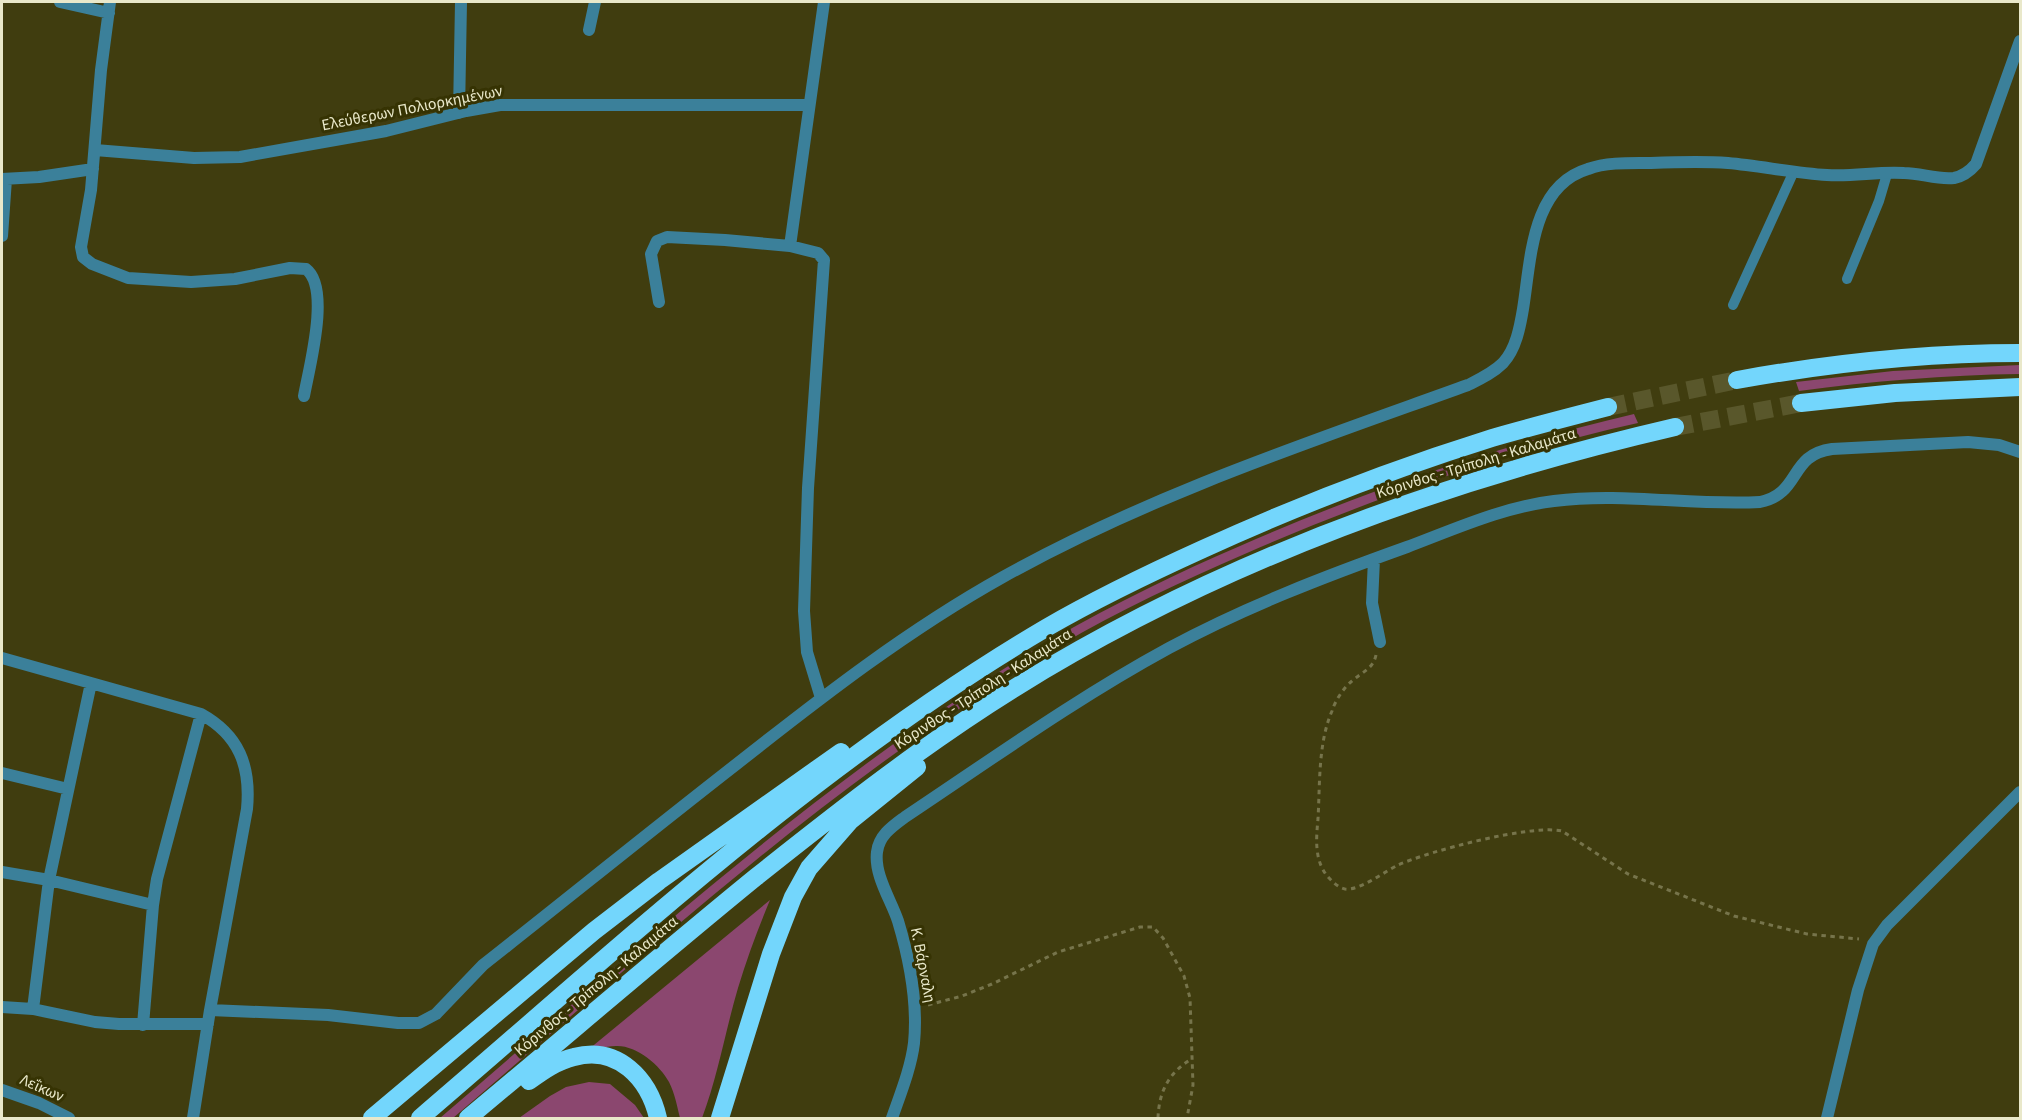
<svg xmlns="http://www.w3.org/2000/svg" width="2022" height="1120" font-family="'Source Sans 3',sans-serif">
	<rect width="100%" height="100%" fill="#403d0f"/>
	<!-- green -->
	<path fill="#8b476f" d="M2020,365V374C1946,375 1872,381 1799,391L1796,382L1893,371Z
		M1634,414L1638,423C1503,453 1373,498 1247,553C1183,581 1119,610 1059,646C837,776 647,952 453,1118H440C607,975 771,825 955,701C988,679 1022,657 1056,637C1116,603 1177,573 1240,546C1367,490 1498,446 1634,414Z
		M770,900C758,929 747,958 738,988C725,1032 718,1076 702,1118H680C677,1106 675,1094 669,1082C660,1065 636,1045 616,1046C605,1046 593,1051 583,1054Z
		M589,1082L610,1084L635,1105L644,1118H519L550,1096L566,1087Z"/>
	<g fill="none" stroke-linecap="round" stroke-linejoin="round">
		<!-- motorway-tunnel -->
		<path stroke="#59572b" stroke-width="18" stroke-dasharray="18 9" stroke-linecap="butt" d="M1608,407L1737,380
			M1675,427L1801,403"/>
		<!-- path -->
		<path stroke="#76744b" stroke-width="3" stroke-dasharray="4.5 4.5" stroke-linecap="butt" d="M1376,655C1373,669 1362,672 1352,681C1344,687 1335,701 1332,711C1318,743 1320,784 1318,819C1316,840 1314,863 1330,879C1334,883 1339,888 1345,889C1359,891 1384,872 1398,865C1430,851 1530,824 1562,831L1628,874L1734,916L1807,934L1859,939
			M928,1005L962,996L992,984L1058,952L1140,927H1153L1163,938L1184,976L1190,998L1193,1085L1187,1118
			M1158,1118C1159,1091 1169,1072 1193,1058"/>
		<!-- service -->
		<path stroke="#3b809a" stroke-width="10" d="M1847,279L1879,201L1887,174
			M1733,305L1794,171"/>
		<!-- minor -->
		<path stroke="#3b809a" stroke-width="12" d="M60,2L109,13
			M110,2L101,70L91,190L81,247L83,257L92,264L128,278L191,282L235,279L290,268L306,269C331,288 309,368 304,396
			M589,30L595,2
			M459,113L461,2
			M95,150L194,158L240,157L386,131L466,111L500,105H809
			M2,179L39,177L93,169
			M2,236L6,179
			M790,246L824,2
			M659,302L651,254L657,241L667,237L725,240L790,246L818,253L824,260L808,488L804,611L807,652L821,698
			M1374,559L1372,603L1380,642
			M2,658L201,714C239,735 251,766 247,809L210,1010L193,1118
			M2,773L68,789
			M2,872L49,880L153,905
			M2,1007L33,1009L95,1022L119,1024H208
			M33,1009L49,880L91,683
			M210,1010L328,1015L398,1023H419L436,1014L483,965C568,898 652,830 738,763C823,696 908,630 1003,577C1150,495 1310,442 1468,385C1480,379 1493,373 1503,363C1516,349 1520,327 1523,309C1531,260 1531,186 1588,169C1607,162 1630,163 1651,163C1676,162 1702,161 1728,163C1761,166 1794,173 1827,175C1853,177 1879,171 1904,173C1921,173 1937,180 1954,178C1964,176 1970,171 1976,164L2020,41
			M143,1025L153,905L157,879L201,714
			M892,1118C900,1095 911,1068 914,1043C918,1002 910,961 898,921C891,900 874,875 877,852C879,835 893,826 905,817C992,759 1077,698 1169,648C1245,607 1326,576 1407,547C1455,529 1503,507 1554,501C1623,492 1692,506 1760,502C1802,493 1788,455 1832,449L1968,442L1999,445L2020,452
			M1827,1118L1858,990L1873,944L1887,925L2020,792"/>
		<!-- tertiary -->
		<path stroke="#3b809a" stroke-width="12" d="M2,1090L39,1103L69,1118"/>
		<!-- motorway -->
		<path stroke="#73d6fc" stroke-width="18" d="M1737,380C1831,363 1925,353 2020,353
			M1801,403L1895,393L2020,387
			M529,1081C543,1071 557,1061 574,1057C618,1045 649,1079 658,1118
			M372,1118L594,931L659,881L841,752
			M420,1118C621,946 817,763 1046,628C1096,599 1150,573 1203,549C1297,506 1393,469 1492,438C1530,427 1569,417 1608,407
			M468,1118C564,1038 659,956 756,877C839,811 923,745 1013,689C1217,562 1442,481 1675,427
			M720,1118L771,954L793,897L809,868L850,821L917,767"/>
	</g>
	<g text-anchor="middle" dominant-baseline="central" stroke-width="6" stroke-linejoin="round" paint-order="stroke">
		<!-- street labels -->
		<g font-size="16" fill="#e9e8ca" stroke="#363303">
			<text transform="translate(412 108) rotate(-11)">Ελεύθερων Πολιορκημένων</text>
			<text transform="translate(1476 463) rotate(-17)">Κόρινθος - Τρίπολη - Καλαμάτα</text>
			<text transform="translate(983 689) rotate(-33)">Κόρινθος - Τρίπολη - Καλαμάτα</text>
			<text transform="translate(923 965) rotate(79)">Κ. Βάρναλη</text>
			<text transform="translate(596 986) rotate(-40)">Κόρινθος - Τρίπολη - Καλαμάτα</text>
			<text transform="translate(42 1088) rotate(24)">Λεΐκων</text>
		</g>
	</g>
	<!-- border -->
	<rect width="2022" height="1120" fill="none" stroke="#e9e8ca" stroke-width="6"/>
</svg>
